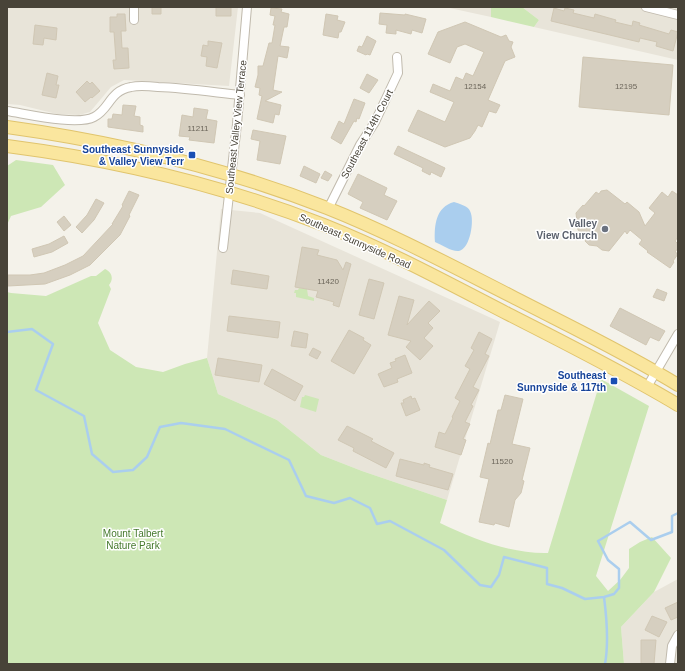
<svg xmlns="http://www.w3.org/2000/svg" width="685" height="671" font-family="Arial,sans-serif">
	<rect width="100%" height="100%" fill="#f4f2ea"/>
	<!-- residential -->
	<path fill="#e8e4d9" d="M7,7H238L229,86L124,80L111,87L90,112L79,115L57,114L20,105L7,104Z
		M445,7H491V17Z
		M522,7H678V60L534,27L539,20Z
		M221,209L260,213L500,322L447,500L362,471L321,455L277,420L218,394L207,358Z
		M678,579V664H624L621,627L654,592Z"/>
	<!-- green -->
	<path fill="#cde7b5" d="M491,7H522L539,20L534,27L491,17Z
		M16,160L53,165L65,185L41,207L11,216L7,225V166Z
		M105,269C112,272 114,279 109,285L111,289L98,323L110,350L136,367L163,372L185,364L207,358L218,394L277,420L321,455L362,471L447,500L440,523C474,539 510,554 548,553L601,379L649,406L596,576L608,591L620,580L629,568V549L640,542L652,537L671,558L654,592L621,627L624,664H7V292L11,293L46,296L91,276H96Z
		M299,288L307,289L308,296L314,298V301L296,297V293H294L295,290H298Z
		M305,395L319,399L316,412L300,407L302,397H304Z"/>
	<!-- water -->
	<path fill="#aaceee" d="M454,202C460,204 468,206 470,211C475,220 470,249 459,251C452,252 442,245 435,242C434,225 436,207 454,202Z"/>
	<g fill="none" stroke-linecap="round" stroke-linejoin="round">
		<!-- stream -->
		<path stroke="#aaceee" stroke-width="2.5" d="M7,332L32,329L53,344L36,390L84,416L92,454L113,472L133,470L147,457L160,427L181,423L225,429L289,460L306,496L334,503L350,498L370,508L377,524L390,521L444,550L480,585L491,587L499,575L504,557L547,568V584L562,588L585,599L604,597L614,594L619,588V569L608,560L598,541L630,522L651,540L672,532V516L678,513
			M604,597C607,620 609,642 605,664"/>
	</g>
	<!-- building -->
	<path fill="#d6cfc0" stroke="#d0c7b4" d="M152,7H161V14H152Z
		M216,7H231V16H216Z
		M271,8L282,9L281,12L289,14L287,27H284L280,46L289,47L287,58L278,56L273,90L282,92L265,101L281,105L279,115L275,114L273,123L257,119L262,96L259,95L260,88L255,87L258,75V66H263L269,43H272L275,25H273L275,16L270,15Z
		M554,8L564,11L565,8L574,10L573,13L594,18L595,14L616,20L615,22L632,26L633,21L640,23L639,25L669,34L671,30L678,32L673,51L656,46L657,42L640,38L639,42L551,21Z
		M380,13L405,15V14L426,19L422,33L412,30L411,34L396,30V34L386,33L387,25L379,24Z
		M117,14H125L126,31H121L122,48H128L129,68L114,69L113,60H116L114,32H110V17H117Z
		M326,14L338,16L337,20L345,22L341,32H339L338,38L323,35Z
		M465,22L501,37L506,35L509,41L513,42L511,47L515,57L505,61L488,100L500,105L496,113L489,111L482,127L478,125L475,131L470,138L445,147L408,131L418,110L445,122L454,102L430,92L433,84L450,91L456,77L463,80L466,73L473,76L484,52L465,44L457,47L450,63L428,54L438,32Z
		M35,25L57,28L56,40L44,38L43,45L33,44Z
		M367,36L376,41L370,55L367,54L366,55L357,51L359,46L362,47Z
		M208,41L222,43L217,68L206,66L207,57L201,56L203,45L208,46Z
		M583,57L673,65L669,115L579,107Z
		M47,73L58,76L56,85H59L56,98L42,95Z
		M367,74L378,80L369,93L360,88Z
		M87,81L90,84L92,82L100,91L92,98L91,97L85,102L76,92Z
		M354,99L365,103L359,119L357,118L356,122L354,121L341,144L331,138L339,121L344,124Z
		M123,105L136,106L134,116L140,117V125L143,126V132L108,127V119H112L113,114L122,115Z
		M194,108L208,110L206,119L217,121L214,143L189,140L190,137L179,136L182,115L193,117Z
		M253,130L286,136L280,164L257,160L260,141L251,139Z
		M398,146L445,168L441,177L431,172L430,175L422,171L423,168L394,154Z
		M304,166L320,174L316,183L300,176Z
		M325,171L332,175L328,181L321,178Z
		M358,174L387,188L384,195L397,201L387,220L360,208L363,202L348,194Z
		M607,190L625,204L627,202L639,212L645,226L655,213L649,208L662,192L668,197L672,191L678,195V237L675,241L678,244V248L675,252L678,254L673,261L674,262L670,268L647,252L648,251L639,244L642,240L630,230L627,234L625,231L609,251L602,250L597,246L589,245L585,241L587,237L578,230L576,213L583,205L584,206L596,192L599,194L601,191Z
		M129,191L139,195L129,215L130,216L120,235L90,265L70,275L45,284L8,286V275H30L44,273L65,265L83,256L113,224H112L123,206L122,205Z
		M96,199L104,203L94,220L82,233L76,227L87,215Z
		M64,216L71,225L64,231L57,222Z
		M64,236L68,243L52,252L34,257L32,249L49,244Z
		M302,247L319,250L317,255L337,260L343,270L346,262L351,264L339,307L333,305L334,302L316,297L318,291L295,287Z
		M233,270L269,276L267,289L231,284Z
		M369,279L384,283L374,319L359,315Z
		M657,289L667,293L664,301L653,297Z
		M399,296L414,300L407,325L429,301L440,311L428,323L433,328L424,338L433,346L420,360L406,347L411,341L388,335Z
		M620,308L665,331L659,341L650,337L646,345L610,326Z
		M229,316L280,322L278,338L227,331Z
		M349,330L364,338L363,340L371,345L354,374L331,361Z
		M294,331L308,334L306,348L291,346Z
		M479,332L492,339L485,354L489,356L473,387L479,390L471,405L473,406L465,422L470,424L463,439L466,440L461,455L435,447L439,432L445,434L453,418L452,417L460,401L455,398L470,369L465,366L474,350L471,348Z
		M313,348L321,352L317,359L309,355Z
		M405,355L412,373L397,379L398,382L384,387L378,374L392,368L390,363L396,361L395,359Z
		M218,358L262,365L259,382L215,375Z
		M272,369L303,386L295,401L264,384Z
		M505,395L523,399L512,444L530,448L522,480L524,481L521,493L515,500L509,527L495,523L494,525L479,522L489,479L480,477L488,443L490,444L498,410H501Z
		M411,396L412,399L415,398L420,410L406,416L401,403H404L403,400Z
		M347,426L373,439L371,441L394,453L386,468L353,451L354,448L338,440Z
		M400,459L424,465V463L430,465L429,467L453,474L448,490L396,476Z
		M678,602V617L671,620L665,608Z
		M652,616L667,622L659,637L645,630Z
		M641,640H656L654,664H641Z"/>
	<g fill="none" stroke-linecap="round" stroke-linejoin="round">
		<!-- minor casing -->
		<g stroke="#c0baad" stroke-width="10">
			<path id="minor" d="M134,7V20
				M646,7L678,15
				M7,111C27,114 77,126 94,117C110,109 109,91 131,87C139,85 149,86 158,87C185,88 212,92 240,95
				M328,209L360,145L375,122L398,73L397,57
				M223,248L237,124L247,7
				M647,387L678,334
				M670,664L672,646L678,635"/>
		</g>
		<!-- primary casing -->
		<g stroke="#e0c46d" stroke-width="14">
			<path id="primary" d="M7,127C116,142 225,168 327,208C390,233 450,265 511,296C567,325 624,352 678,385
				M7,146C115,160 222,185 324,225C387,250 448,283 508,314C565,343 623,372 678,405"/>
		</g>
		<!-- minor -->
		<use href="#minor" stroke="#fff" stroke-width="8"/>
		<!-- primary -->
		<use href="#primary" stroke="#fae69e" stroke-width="12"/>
	</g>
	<!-- markers -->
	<g fill="#1a4fb4" stroke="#fff" stroke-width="1.5">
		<rect x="188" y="151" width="8" height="8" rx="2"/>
		<rect x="610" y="377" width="8" height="8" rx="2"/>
	</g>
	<circle fill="#6b7280" stroke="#fff" stroke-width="1.5" cx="605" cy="229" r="4"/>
	<g text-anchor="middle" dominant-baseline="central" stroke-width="3" stroke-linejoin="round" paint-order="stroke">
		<!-- number labels -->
		<g font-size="8" fill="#6c665a">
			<text x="475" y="86">12154</text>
			<text x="626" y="86">12195</text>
			<text x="198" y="128">11211</text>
			<text x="328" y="281">11420</text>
			<text x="502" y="461">11520</text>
		</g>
		<!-- street labels -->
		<g font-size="10" fill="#484338" stroke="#fff">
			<text transform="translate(236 127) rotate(-84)">Southeast Valley View Terrace</text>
			<text transform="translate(367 134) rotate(-62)">Southeast 114th Court</text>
			<text transform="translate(355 241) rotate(24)">Southeast Sunnyside Road</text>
		</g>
		<!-- transit labels -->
		<g font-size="10" font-weight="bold" fill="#164399" stroke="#fff" text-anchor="end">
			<text x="184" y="149">Southeast Sunnyside<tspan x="184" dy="12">&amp; Valley View Terr</tspan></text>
			<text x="606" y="375">Southeast<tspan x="606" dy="12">Sunnyside &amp; 117th</tspan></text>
		</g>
		<!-- worship labels -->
		<g font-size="10" font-weight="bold" fill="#5b616d" stroke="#fff" text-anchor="end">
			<text x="597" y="223">Valley<tspan x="597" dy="12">View Church</tspan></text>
		</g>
		<!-- park labels -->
		<g font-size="10" fill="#45792d" stroke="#fff">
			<text x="133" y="533">Mount Talbert<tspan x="133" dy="12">Nature Park</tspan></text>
		</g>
	</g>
	<!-- border -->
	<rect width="685" height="671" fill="none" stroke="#484338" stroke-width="16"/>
</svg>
